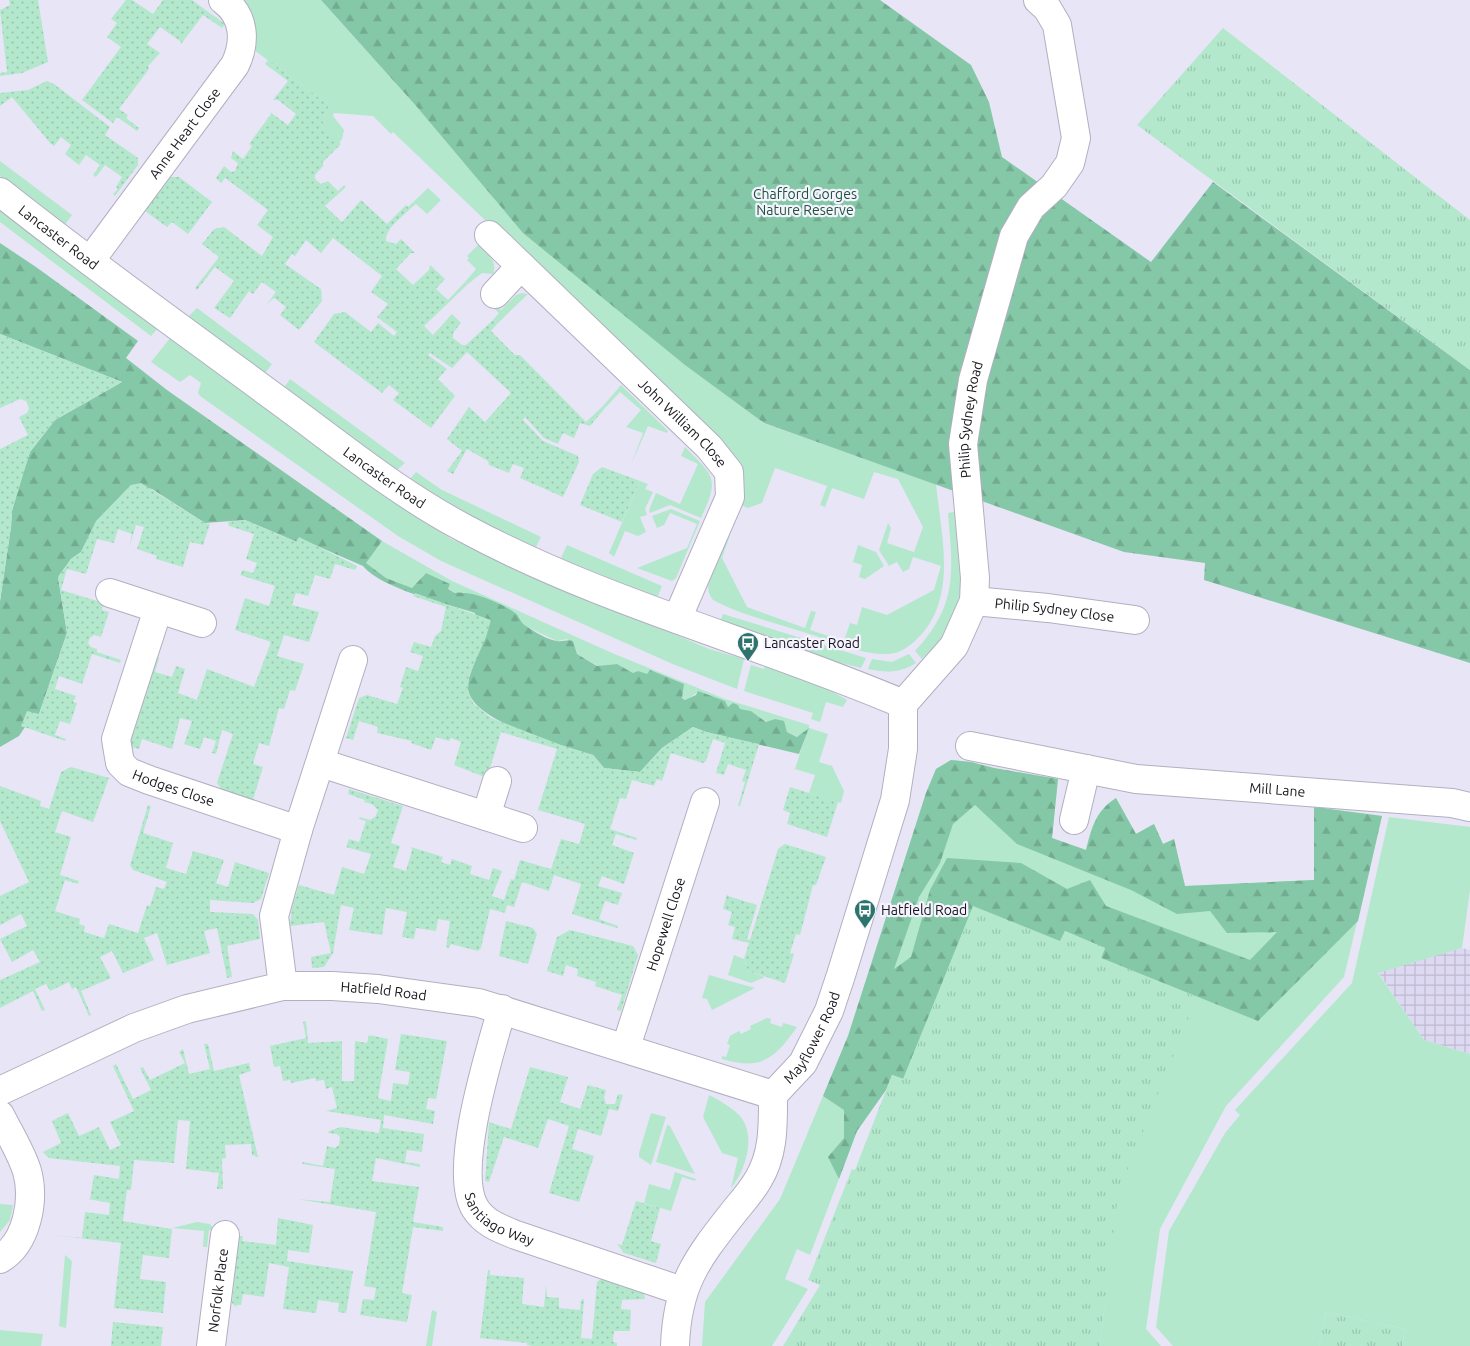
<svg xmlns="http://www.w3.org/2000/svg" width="1470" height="1346" font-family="Ubuntu,sans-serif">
	<defs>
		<pattern id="industrial-grid" width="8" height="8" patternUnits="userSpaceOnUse" patternTransform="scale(1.25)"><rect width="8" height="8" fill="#ded9f2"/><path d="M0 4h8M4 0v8" fill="none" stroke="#bebacf"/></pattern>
		<pattern id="forest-firs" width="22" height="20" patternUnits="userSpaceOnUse" patternTransform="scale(1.25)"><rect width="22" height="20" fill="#85c8a7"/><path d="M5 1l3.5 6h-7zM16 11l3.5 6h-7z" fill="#72ab8f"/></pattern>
		<pattern id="park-tufts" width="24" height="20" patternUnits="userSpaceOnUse" patternTransform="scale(1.25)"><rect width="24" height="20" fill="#b3e8cd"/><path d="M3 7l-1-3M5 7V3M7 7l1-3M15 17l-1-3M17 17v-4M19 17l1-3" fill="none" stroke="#99c6af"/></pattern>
		<pattern id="garden-dots" width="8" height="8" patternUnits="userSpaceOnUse" patternTransform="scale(1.25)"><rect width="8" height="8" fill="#b3e8cd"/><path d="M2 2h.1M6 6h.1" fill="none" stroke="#99c6af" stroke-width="1.8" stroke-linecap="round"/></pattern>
	</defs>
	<rect width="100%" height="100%" fill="#e8e5f7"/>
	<!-- industrial -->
	<path fill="url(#industrial-grid)" d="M1462,948L1470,950V1054L1424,1040L1378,972Z"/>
	<!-- grass -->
	<path fill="#b3e8cd" d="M238,0H321L417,107L763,423L936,484C941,536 959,599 916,640C907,648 899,654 886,654C863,655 835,642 813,635C783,625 740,615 713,600C698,583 722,552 730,535L722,558L747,607L805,628L811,611L816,612L810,630L844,641L850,623L857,625L862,607L887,615L934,590L941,566L913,557L909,569L903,572L897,562L889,566L879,550L888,523L891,528L887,543L914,552L923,527L898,479L874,472L864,499L832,488L825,507L820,505L827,486L775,468L762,503L748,508L735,503L726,451L393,132L391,134L373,116L334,113L333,116L344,130L342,139L339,143L322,126L329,105L254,50Z
		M0,161L72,215L64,226L0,176Z
		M428,188L441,200L427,214L416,204L410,209L408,207Z
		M0,209L158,328L151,336L0,222Z
		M478,245C487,254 498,260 493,274L482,273L468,284L465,282L476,269L467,260L469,258L467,256Z
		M522,293L528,294L498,323L493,320L499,313L488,303L490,301L501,310L516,295Z
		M197,308L272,364L263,376L189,316Z
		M171,337L451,539L709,649L744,659L737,689L675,665L441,561L398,536L200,396L198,393L201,383L190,375L180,382L151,362Z
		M290,379L405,463L396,471L283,389Z
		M621,385L668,431L667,433L648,426L631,465L643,433L626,427L641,410L620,392L605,408L603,406Z
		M685,447C714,477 720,477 701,518L670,505L650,513L649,510L656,493L680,504L698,464L681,456Z
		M416,472L442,490L541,537L536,547C493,529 446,509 410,479Z
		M640,481L648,484L645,489L653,492L645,509L647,515L640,517L646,532L638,536L625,531L614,557L609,553Z
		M671,509L700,521L676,578L672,581L637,568L687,548L697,524L670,513L664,525L657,528L652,516Z
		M960,511C961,554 969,602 941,639C936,646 928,652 922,659L915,651C958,605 953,572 948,513Z
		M382,541L452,581L612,653L725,699L809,725V728L828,734L819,762L832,766L844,791L841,803L809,793L815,775L795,769L808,729L798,737L787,732L775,719L767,722L751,711L729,707L698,692L686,700L638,671L633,673L617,664L598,666L577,654L575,647L567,639L557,641L523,625L515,612L463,592L456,593L448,589L450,584L426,573L412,588L386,578L365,563Z
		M567,545L662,586L657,598L561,558Z
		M858,545L876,552L884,566L865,579L859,577L862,565L853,562Z
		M723,614L866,658L861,668L818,657L719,624Z
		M909,654L916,663C900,673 886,673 868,669L872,659L892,662Z
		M751,665L764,669L765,666L824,687L847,700L843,707L826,702L820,722L811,719L813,713L744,691Z
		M951,760L971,762L994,768L1058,779L1052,838L1086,850C1091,828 1095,811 1116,798L1136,834L1154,824L1163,844L1174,839L1185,886L1314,880V807L1382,816L1344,977L1226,1106L1160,1229L1146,1329L1161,1346H1100L1117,1196L893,1075L886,1090L857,1131L810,1255L797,1249L785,1279L808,1289L772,1346H702L705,1302L780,1199L848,1036L926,793L936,769Z
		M1389,817L1470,827V890L1462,948L1378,973L1424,1040L1470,1054V1346H1402L1405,1329L1326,1312L1319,1346H1173L1156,1327L1169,1231L1225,1133L1240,1115L1235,1110L1352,983Z
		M734,955L744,959L748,971L765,977L751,983L728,975Z
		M709,975L755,988L712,1010L707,999L702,998Z
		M767,1018L771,1019L770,1023L782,1027L783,1023L797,1027C775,1058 762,1071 722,1059V1056L726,1057L730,1045L727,1044L730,1036L739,1031L741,1034L751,1029L750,1026Z
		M709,1095C719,1100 731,1107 739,1115C757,1134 746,1170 731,1188L738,1158L722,1153L703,1117Z
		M651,1113L666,1117L651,1165L639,1157V1153Z
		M667,1125L670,1126L695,1174L656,1162Z
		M675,1172L696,1179L695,1181L682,1177L671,1211L644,1203L649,1184L670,1190Z
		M0,1204L13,1205L10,1220L0,1232Z
		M197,1222L210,1224L215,1231L209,1230L207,1247H203L204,1231L172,1228Z
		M65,1255L72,1261L66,1328L59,1326Z
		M432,1310L437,1312L432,1346H426Z
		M0,1330L43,1334L41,1346H0Z"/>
	<!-- forest -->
	<path fill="url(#forest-firs)" fill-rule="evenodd" d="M321,0H880L971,65L989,102L1002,157L1151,262L1213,182L1470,370V663L1204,580L1205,563L1124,552L764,423L685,365L523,233L417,107Z
		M0,243L36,267L138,341L126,358L167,390L382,541L366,563L386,578L412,588L426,573L450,584L448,589L455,593C471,590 500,603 514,612C519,615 520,623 526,626C533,631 548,640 557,641C563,642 567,639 573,641L577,654L597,666L617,664L633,673L638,671L647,674L650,670L684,684L682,698L685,700L696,695L698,691L725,701L728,707L733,703L738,705L740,709L751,711L766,722L775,719L784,721L787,732L797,737L809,728L799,754L706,732L693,727L662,748L640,772L604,768L593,755C564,746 472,722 468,689C467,678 473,670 475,659C476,644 475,628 475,613C445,603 382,589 363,566L299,538L297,542L245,520L205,523L152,489L131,485L97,521L81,552L71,559L58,577L67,633L39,714L22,727H25L19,736L0,747V601L11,527L12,511L19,485L30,452L55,420L122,382L0,334Z
		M951,760L971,762L994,768L1058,779L1052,838L1086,850C1092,828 1095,812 1116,798L1136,834L1154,824L1163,844L1174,839L1185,886L1314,880V807L1382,816L1358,921L1258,1021L1101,958L1105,948L1065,931L1060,942L973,907L903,1079L892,1075L886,1090L857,1131L839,1179L828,1157L844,1138V1110L823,1096L848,1036L926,793L936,769ZM975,805L1017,844L1131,890L1177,914L1210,911L1227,933L1277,932L1250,960L1106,906L1090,880L1067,889L1021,863L947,858L930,890L911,957L894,969L919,897L940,863L953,824Z"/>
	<!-- park -->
	<path fill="url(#park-tufts)" d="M1223,28L1470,220V370L1137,125Z
		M973,906L1060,941L1065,931L1105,948L1101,958L1197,997L1118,1194L1100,1346H783L820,1285L808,1280L852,1169L855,1170L892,1075L904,1079Z
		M1326,1312L1405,1329L1402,1346H1319Z"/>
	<!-- garden -->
	<path fill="url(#garden-dots)" d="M9,0H38L48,62L22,73L0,76V73L7,72L0,10L10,5Z
		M126,0H132L153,14L163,0H192L225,24L222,28L203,15L181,44L180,41L160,27L147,44L160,53L148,66L149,69L119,109L128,115L126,118L139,128L137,131L117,117L113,123L82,100L121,47L107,37L117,23L111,19Z
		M268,60L329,105L322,126L341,144L322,163L324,165L315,175V179L321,184L328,181L338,191L344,185L346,187L325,206L342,222L361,200L387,224L406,205L410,209C401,218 385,229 386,241L396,244L401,239L415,253H411L396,269L413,285L429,270L430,265L445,279L436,289L448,300L465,282L468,284L424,326L433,335L452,314L461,323L453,333V338L462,345H466L493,320L498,323L491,331L515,355H520L586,422L603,406L605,408L590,426L580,423L574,438L563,433L558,444L544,438L525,417L523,420L543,441L578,456L579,462L563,497L520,478L524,468L513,464L509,473L489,465L488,461L467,449L453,474L447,471L462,451L447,439L469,407L485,422L511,393L467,352L452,368L430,353L428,355L447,369L438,379L455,396L431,428L393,400L399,393L389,385L382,393L314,342L334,314L345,312L371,332L378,323L394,336L397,332L377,317L388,304L371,292L382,276L333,238L321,253L306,240L295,256L292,254L285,264L321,289L322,301L299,330L280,315L286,307L274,298L267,304L276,292L262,282L253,294L249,291L230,318L214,308L234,281L215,267L197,290L195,288L219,257L202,244L214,229L224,227L262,256L273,237L257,225L268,210L225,178L221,183L216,178L224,166L231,172L235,171L238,163L231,158L233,151L243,159L252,146L249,144L271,114L270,112L288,125L296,114L278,100H273L288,81L265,64Z
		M47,81L54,84L110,127L105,135L138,158V165L115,196L113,194L118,189L116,187L122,177L105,165L96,177L93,175L100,165L86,155L79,165L65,154L71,145L61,137L54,146L50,143L12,97L0,106V93L28,90Z
		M170,177H179L212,202L188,234L172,222L167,227L145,211Z
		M0,334L122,382L55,420L30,452L12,511L11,527L0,601V449L28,435L19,417L27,413L29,408L26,401L20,399L0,408Z
		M602,467L640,481L622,522L580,505L593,474Z
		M141,483L205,523L210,524L203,545L190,542L183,567L156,559L157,556L137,549L144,527L136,525L129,548L132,534L118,529L114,543L97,539L86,574L67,569L61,590L104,603L102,610L109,612L101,637L94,635L90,638L88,643L91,647L97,649V652L121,660L120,663L92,654L82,684L59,676L55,689L76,696L73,702L77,703L70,724L60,721L55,735L66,739L65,741L21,726L27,711L39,714L67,633L58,577L71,559L81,552L96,521L131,485Z
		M245,520L296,542L299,537L357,566L355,570L335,564L330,579L315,575L308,596L296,593L292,605L319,612L309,642L284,635L277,656L304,664L295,691L290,690L284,709L279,708L269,746L259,743L253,764L263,767L252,803L225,794L217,783L233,734L222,730L216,754L212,753L216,741L204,737L200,749L184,744L192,721L180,718L172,749L142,739L139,749L132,747L130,740L157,657L159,658L155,672L172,677L176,666L185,669L178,693L197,700L207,669L254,687L271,642L235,630L245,598L269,606L275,586L240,575L243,570L253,573L257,563L246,559L254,534L229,526L228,522Z
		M415,593L491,620L486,637L469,676L468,690L473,703L491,718L561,745L593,755L604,768L640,772L662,748L693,727L706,732L759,744L740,806H738L745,782L742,781L746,770L728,764L724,775L716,773L725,743L713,739L706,761L703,763L671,753L662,781L657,779L654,786L632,780L626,799L620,798L610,829L637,838L636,840L616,834L612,845L634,853L624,884L602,876L598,886L622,893L618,905L605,901L599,919L618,926L617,928L572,914L581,884L554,875L549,891L522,882L514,907L507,905L505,913L490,909L481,948L478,951L451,944L449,948L446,947L450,921L438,919L436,931L416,928L414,939L402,937L407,912L386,908L382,935L349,930L354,908L341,905L333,953L324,967L312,968L311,957L331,953L324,922L290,926L292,907L299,885L334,895L342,867L364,874L371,854L346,847L349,839L359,842L366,821L359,819L360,817L370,820L375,817L378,810L372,804L364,802L365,800L348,794L349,789L403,806L391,843L400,846L393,867L406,871L412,850L411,847L443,857L441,862L450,865L452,859L472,866L470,874L489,880L493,868L502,871L492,896L504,900L511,879L514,880L520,860L551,869L561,839L579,844L585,824L538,810L557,749L501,732L487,778L454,765L461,742L451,738L449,741L436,737L431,750L411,743L412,741L377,733L378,727L359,721L353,740L346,738L359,698L367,695L397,704L403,688L400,687L406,667L418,671L423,656L410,652L414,642L431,647L435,636L441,631L446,607L413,596Z
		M71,767L109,778L93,822L62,811L55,832L71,837L60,875L79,881L78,884L65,880L55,911L80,919L79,924L85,926L84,932L104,938L109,924L138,933L147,905L150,906L156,887L164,889L167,882L133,870L130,865L148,805L151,806L143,833L173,843L166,868L186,874L193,851L224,860L216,883L228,887L235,862L269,873L261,899L253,903L210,900V912L253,914L258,920L260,939L227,946L232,977L227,978L217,928L204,931L210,953L167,965L157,933L144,938L154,960L123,973L112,951L100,957L111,978L81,991L91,1015L89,1016L76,987L72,989L69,982L50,991L46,984L35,989L45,1010L42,1011L33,991L0,1008V980L40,962L33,950L12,962L0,939L27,926L21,914L0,925V896L29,882L0,821V786L41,801L40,806L49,809L61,772Z
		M790,787L838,802L827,837L787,824L790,813L783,810Z
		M785,844L826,857L816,885H813L800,935L796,934L790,953L794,954L785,983L748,971L744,959L749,943L732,939L735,927L728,925L732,912L723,909L727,894L728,896L757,905L747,939L750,940L778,849Z
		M506,921L533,928L537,934L528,964L499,956Z
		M570,930L633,946L638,955L621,1011L617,1010L622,995L595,986L596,982L577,976L578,969L566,965L563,976L547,971L557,937Z
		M306,1021L308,1043L342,1041V1081H354L355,1041L367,1043L369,1035L388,1039L378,1098L391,1101L393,1083L408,1085L410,1072L395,1070L401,1034L447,1041L436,1099L428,1098L426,1109L435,1111L433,1124L384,1115L383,1128L424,1134L422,1152L407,1150L405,1162L420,1164V1167L376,1158L372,1181L419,1187L413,1222L443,1227V1231L413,1227L402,1293L412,1295L407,1322L360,1315L363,1299L374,1300L376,1288L364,1286L376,1212L297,1199L330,1202L335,1169L302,1164L303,1162L323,1166L327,1146L335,1148L339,1145L340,1137L337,1134L328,1133L329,1131L341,1127L379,1133L381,1120L326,1111L337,1108L332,1087L326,1089L324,1080L316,1081L315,1078L291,1083L290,1080L283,1081L280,1066L274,1067L270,1046L306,1038L303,1022Z
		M204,1044H208L214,1071L249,1063L251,1071L239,1075L258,1157L252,1155L251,1144L225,1145L226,1158L222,1159L223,1189H217L219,1173L186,1169L190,1121L178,1120L174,1163L134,1160L131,1190H127L123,1221L172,1229L169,1258L143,1255L140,1279L166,1282L163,1313L114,1308L121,1243L44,1234L82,1238L85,1212L109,1215L110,1203L88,1199H90L94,1175L119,1179L120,1166L49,1158L43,1152L61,1143L52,1121L68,1113L79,1136L99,1127L110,1150L121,1145L110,1122L134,1111L113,1066L116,1064L133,1099L151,1090L140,1068L143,1067L150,1080L185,1063L179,1052L183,1049L189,1074L210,1069Z
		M530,1067L568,1077L560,1102L580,1109L588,1085L606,1090L604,1098L606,1104H615L618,1094L623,1095L618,1111L609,1109L601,1136L578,1129L572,1149L594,1156L579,1202L549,1193L569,1126L548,1119L538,1148L504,1137L489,1182L485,1181L489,1122L511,1129Z
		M636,1201L660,1208L651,1241L661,1244L656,1263L624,1253L617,1244L622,1245Z
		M278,1218L313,1225L309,1253L288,1250L287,1261L353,1271L346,1313L338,1312L339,1303L318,1300L316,1313L283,1309L289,1267L269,1263L264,1297L243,1294L241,1305H237L236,1307L232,1303L239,1236H243L242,1241L276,1245Z
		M488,1270H490V1275L524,1278L522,1304L544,1307L546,1285L547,1297L559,1298V1308L580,1310L581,1300L584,1299L581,1338L592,1339L597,1282L601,1279L644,1293L645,1299L622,1300L621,1309L631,1310L630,1331H614L613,1342L617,1343V1346H533L527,1345V1343L480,1338Z
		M113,1322L163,1327L161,1346H111Z"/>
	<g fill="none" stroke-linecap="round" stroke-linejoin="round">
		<!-- minor casing -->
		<g stroke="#b2afc0" stroke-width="30">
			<g id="minor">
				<path id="s1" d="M0,192C89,263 182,329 274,397C336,442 396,492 464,528C603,603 758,642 903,704"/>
				<path id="s2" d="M489,235L709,447L729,472L730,497L677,619"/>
				<path id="s3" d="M90,261L235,65C246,42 245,16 223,0"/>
				<path d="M495,294L521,266"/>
				<path d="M110,593L202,623"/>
				<path id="s4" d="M974,601L1048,608L1135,620"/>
				<path id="s5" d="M158,609L116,739L120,763L129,772L149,780L298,830"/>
				<path id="s6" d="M903,704L954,646L974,601L975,578L963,444L973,380L1014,236L1031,207L1054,186L1070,163L1076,138L1057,25L1047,8L1038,0"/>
				<path id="s7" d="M970,746L1136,779L1452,803L1470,807"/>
				<path d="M321,763L523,828"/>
				<path d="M486,816L497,781"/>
				<path d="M1074,820L1086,769"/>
				<path d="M283,986L274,916L298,830L353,660"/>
				<path id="s8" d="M502,1009C490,1052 452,1170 475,1208C484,1223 501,1229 516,1235L682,1291"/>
				<path id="s9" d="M626,1047L705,802"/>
				<path id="s10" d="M0,1091L134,1028L187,1009L283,986H332L378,989L479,1003L773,1095"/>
				<path d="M0,1115C9,1133 21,1152 27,1171C35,1200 27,1243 0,1259"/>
				<path id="s11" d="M211,1346L225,1235"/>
				<path id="s12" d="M675,1346C677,1285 696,1260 733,1213C741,1203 751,1192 758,1180C774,1154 773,1125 773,1095L803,1063L829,1011L841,975L895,800L903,749V704"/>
			</g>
		</g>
		<!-- minor -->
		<use href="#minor" stroke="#fff" stroke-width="28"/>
	</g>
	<!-- icons -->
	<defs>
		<g id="bus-pin" transform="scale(1.125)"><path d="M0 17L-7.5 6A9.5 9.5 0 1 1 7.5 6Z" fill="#2c746c" stroke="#f5f3fe"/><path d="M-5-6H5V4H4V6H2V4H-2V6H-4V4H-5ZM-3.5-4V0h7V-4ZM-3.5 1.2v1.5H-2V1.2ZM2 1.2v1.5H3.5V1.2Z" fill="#fff"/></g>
	</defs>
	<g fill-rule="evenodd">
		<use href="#bus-pin" x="748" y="643"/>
		<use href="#bus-pin" x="865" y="910"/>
	</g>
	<g text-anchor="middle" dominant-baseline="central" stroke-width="4.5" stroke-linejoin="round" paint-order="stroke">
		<!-- street labels -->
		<g font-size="14" fill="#17161c" stroke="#f5f3fe">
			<text stroke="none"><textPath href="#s3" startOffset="159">Anne Heart Close</textPath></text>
			<text stroke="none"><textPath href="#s1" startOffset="74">Lancaster Road</textPath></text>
			<text stroke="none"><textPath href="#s6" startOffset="309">Philip Sydney Road</textPath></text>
			<text stroke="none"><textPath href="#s2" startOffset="270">John William Close</textPath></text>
			<text stroke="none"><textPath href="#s1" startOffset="479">Lancaster Road</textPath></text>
			<text stroke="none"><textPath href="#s4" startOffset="81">Philip Sydney Close</textPath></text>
			<text stroke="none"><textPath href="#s5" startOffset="221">Hodges Close</textPath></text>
			<text stroke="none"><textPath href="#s7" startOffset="311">Mill Lane</textPath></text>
			<text stroke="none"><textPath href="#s9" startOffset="129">Hopewell Close</textPath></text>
			<text stroke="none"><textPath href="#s10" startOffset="404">Hatfield Road</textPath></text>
			<text stroke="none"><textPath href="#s12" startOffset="348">Mayflower Road</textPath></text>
			<text stroke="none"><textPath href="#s8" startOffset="230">Santiago Way</textPath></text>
			<text stroke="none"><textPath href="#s11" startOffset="56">Norfolk Place</textPath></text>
		</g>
		<!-- park labels -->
		<g font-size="14" fill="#1e533c" stroke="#f5f3fe">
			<text x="805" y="194">Chafford Gorges<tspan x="805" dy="16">Nature Reserve</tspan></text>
		</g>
		<!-- poi labels -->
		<g font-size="14" fill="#17161c" stroke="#f5f3fe" text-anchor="start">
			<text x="764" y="643">Lancaster Road</text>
			<text x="881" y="910">Hatfield Road</text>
		</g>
	</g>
</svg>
